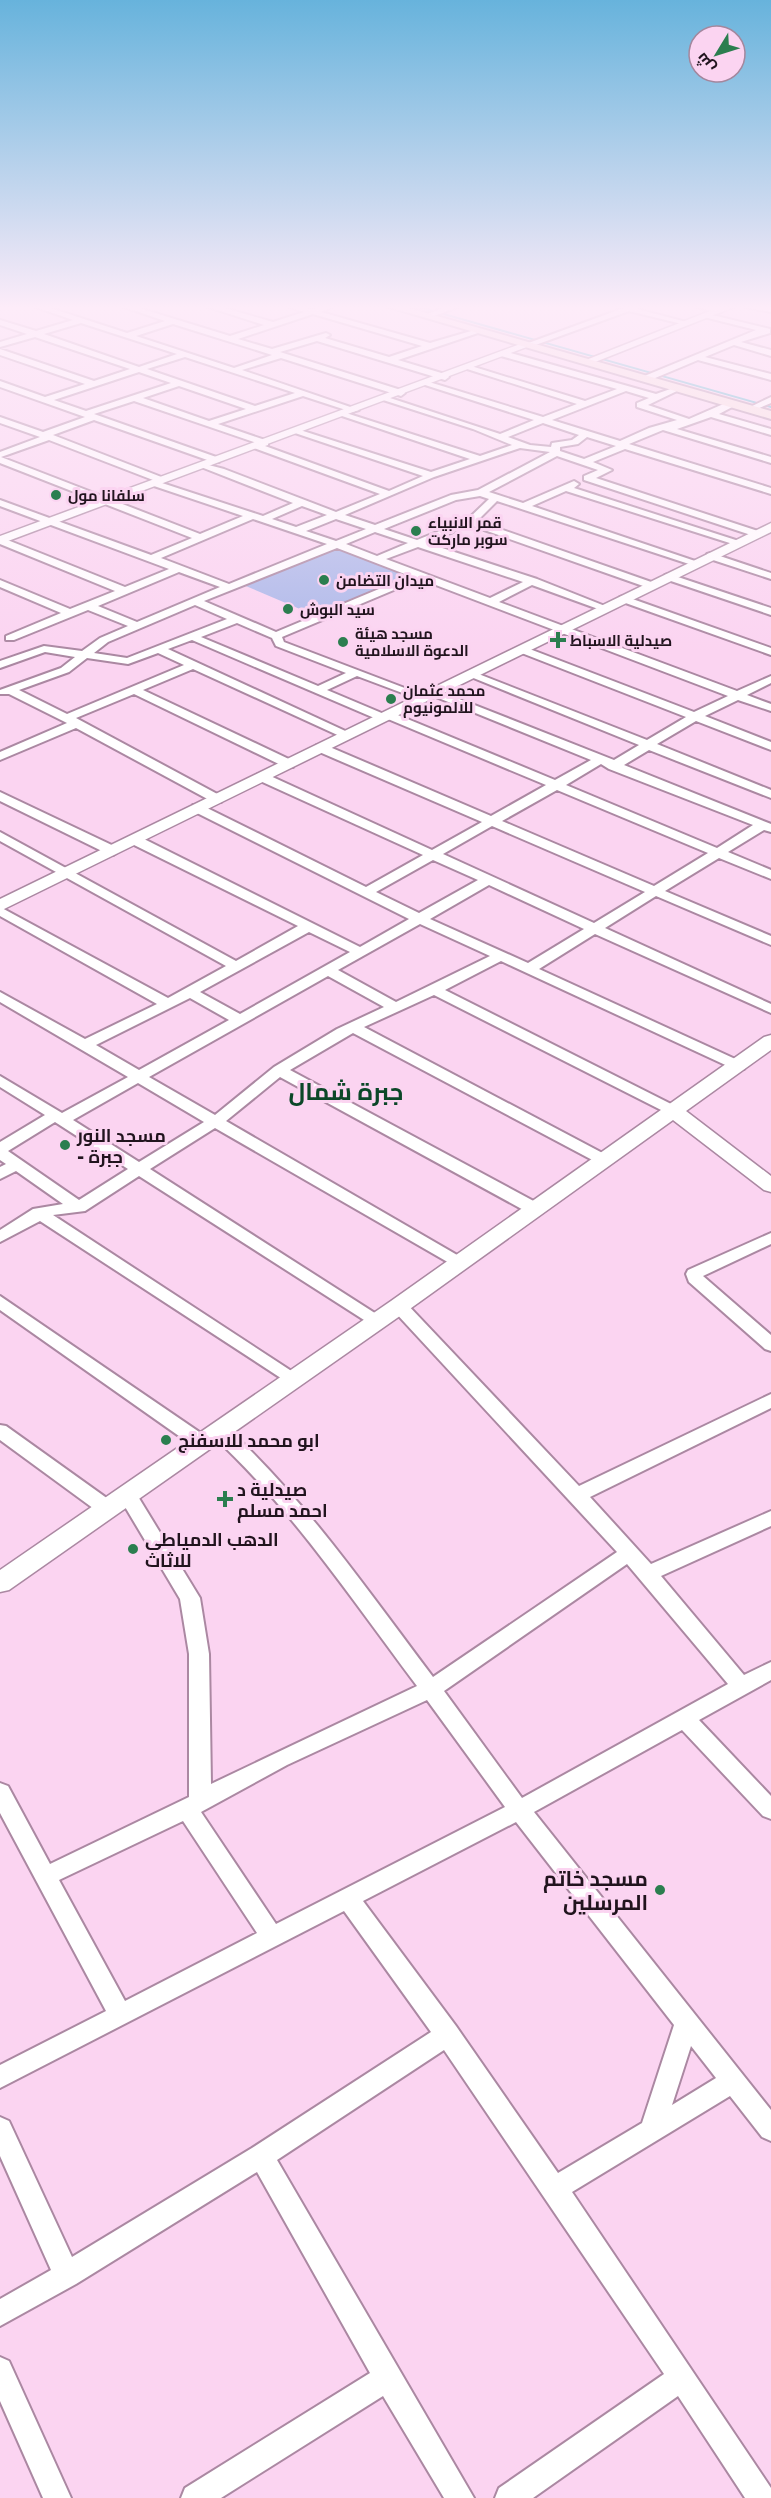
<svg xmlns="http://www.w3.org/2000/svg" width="771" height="2498" font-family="'IBM Plex Sans',Cairo,sans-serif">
	<rect width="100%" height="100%" fill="#fbd4f1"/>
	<!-- green -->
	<path fill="#adb8e9" d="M335,547L408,576L314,615L241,584Z"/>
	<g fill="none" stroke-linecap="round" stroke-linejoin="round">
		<!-- stream -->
		<path stroke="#47b1c9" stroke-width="2" d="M412,305L771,407"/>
		<!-- minor casing -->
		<g stroke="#ab88a2" stroke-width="4">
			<path id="minor" d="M30,305H41L127,333L165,321L118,305H129L230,336L264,325L202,305H214L273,322L304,312L285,305L312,309L337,305L321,312L430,343L478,329V333L398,360L448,375L449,377L445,380L317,341L280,352L404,391L405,393L401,396L281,358L242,370L359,410L352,412L303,396L218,424L268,441V445L265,446L389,491L423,476L292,432L300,430L431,472L470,459L339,415L346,413L480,456L512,445L473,429L380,399L387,397L500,434L534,420L422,384L429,382L543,417L577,404L464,368L471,366L585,401L617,389L501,356L504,351L656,394L679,386V390L648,405L689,419L728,402H734V406L719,414L771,429V435L711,417L677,429L771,457V463L663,430L629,444L771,488V494L625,449L593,462L612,470L596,478L761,532V536L757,537L584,480V476L598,470L557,456L489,492L523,503L574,481L579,484L574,488L745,543L736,545L566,491L532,506L701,563L692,565L497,501L477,521L654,583V587H646L470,525L427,543L537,579L610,608L601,610L532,585L499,602L737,691L771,676V683L747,695L771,704V711L738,700L705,716L771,742V750L696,721L657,744L771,790V798L649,750L624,765L771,824V832L764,830L728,852L771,870V879L719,858L665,891L771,936V945L656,896L605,928L771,1004V1013L595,934L539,969L744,1063L746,1066L744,1069H734L501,961L445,990L679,1108L682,1111L679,1114H669L434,995L364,1027L610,1157L612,1160L610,1163H598L353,1033L290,1070L541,1205L543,1209L541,1213H529L280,1077L226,1121L464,1259L466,1263L458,1268L215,1128L150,1169L381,1317L384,1321L375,1327L139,1176L85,1211L53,1215L299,1376L302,1380L299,1384L293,1386L40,1221L0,1242V1230L33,1209L63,1204L16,1171L0,1179V1167L6,1164L0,1160V1142L45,1115L0,1087V1076L62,1113L128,1077L0,1002V992L85,1039L157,1004L0,916V907L168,998L226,966L0,841V832L236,961L298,926L130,843V837H140L360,947L409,919L193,811V805H201L366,887L423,855L258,780V774H266L432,850L482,822L317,751V745H325L491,816L546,785L388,719L379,720L192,640L168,649L354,735L344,738L193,669L143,690L293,761V767H285L134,694L76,718L221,796V802H213L76,728L0,760V752L67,723L9,694H0V690L61,668L75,657L45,652L0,668V661L44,646L82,651L100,638L128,626L88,610L14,640H6V636L61,613L0,587V580L70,609L115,591L0,544V537L125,587L169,569L0,506V500L151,555L192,538L0,463V452L40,437L0,423V417L43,432L85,417L0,387V381L45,397L85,384L0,355V349L94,381L130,369L35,337L0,347V342L27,334L0,325V320L36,331L73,320ZM313,314L422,346L389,357L325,338L330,335L326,333L272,349L238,339ZM81,323L177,354L139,367L44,334ZM173,324L272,355L234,368L136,336ZM185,357L295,393L255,406L147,369ZM139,372L171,383L86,411L54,400ZM179,386L246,409L209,421L143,398ZM626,391L649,398L637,403V407L677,420L649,428L620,441L552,420ZM134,401L257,443L252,446L254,448L380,494L336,512L224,469L201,463V467L293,503L263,516L162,483L166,480L164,478L53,435L94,420L213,462H219V458L94,414ZM543,423L579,435L572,440L552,443L551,447L530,445L508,437ZM587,437L616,446L584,459L560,451V447L578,444ZM49,440L153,480L149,483L151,485L243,516L200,534L1,457ZM520,448L550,452L478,490L451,495L375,525L345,515L434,477ZM480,496L489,499L467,520L417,540L384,529L456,500ZM302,506L327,515L296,527L272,519ZM253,519L327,544L229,584L161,558ZM336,519L366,529L336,541L306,531ZM375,532L408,543L377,556L346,544ZM418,547L523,582L490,598L386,559ZM337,548L410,576L276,632L204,601ZM179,572L220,587L137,622L98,606ZM420,579L728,696L694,712L527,648H519V652L686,717L647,740L476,673L466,675L639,745L614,760L439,691H431V695L591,760L555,780L393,713L384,714L327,690L357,676L421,700L431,698L284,642L282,637ZM195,605L227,619L127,658L94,653L108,642ZM237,623L272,638L276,646L346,673L318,686L201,637ZM158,653L184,665L67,714L19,690L69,672L87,658L128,664ZM601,764L609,769L753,825L717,848L566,785ZM557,790L708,853L654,886L502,821ZM492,826L645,892L594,923L443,854ZM433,860L478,880L419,913L376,892ZM489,885L584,929L528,963L430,919ZM420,924L490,956L396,1002L338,970ZM309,932L350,952L240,1014L200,992ZM328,976L384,1007L337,1029L274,1067L215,1115L149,1077ZM190,998L229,1020L139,1070L96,1045ZM138,1083L204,1122L139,1162L73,1120ZM55,1122L128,1169L79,1200L8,1151Z
				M452,305H463L429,318L422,316Z
				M632,305H643L637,309L690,323L686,325L629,311L530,347L523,345Z
				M691,305H704L723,311L719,313Z
				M744,305L771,308V312L745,307Z
				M704,313L770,329V333L741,342L771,350V356L734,345L705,357L771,374V380L698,360L648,381H642V377L756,330L704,317Z
				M771,397V403L750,412L746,409Z
				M711,553L771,573V579L707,558V554Z
				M669,574L771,608V615L665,579V575Z
				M624,596L771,648V655L620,601V597Z
				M0,792L118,848L119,851L113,855L108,854L0,801Z
				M771,1233V1244L703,1276L771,1335V1351L765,1349L689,1282L686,1274L688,1270Z
				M0,1296L208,1438L211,1443L208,1448H196L0,1310Z
				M399,1300L405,1302L579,1486L771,1394V1408L590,1497L651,1564L771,1511V1526L661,1576L744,1675L771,1662V1680L699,1720L771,1796V1819L763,1816L682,1730L534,1812L771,2110V2141L762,2137L730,2096L572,2192L771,2488V2498H745L678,2396L533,2498H495L499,2488L664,2374L444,2050L277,2160L474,2498H444L383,2396L221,2498H181L185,2488L370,2373L257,2172L76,2284L0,2326V2299L51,2270L0,2156V2117L9,2121L72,2257L252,2148L431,2032L344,1911L0,2088V2065L106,2011L0,1813V1783L8,1786L50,1864L189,1797V1654L180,1599L118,1495L120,1490H134L200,1598L209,1654L211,1784L417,1686C353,1601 291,1508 213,1436L210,1431L213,1426H225C305,1499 368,1591 433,1677L617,1552L393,1310L390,1306ZM627,1564L728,1684L522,1798L444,1691ZM427,1700L505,1807L276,1924L201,1812L287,1765ZM183,1821L257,1933L125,2001L59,1880ZM516,1822L674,2025L642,2123L558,2173L456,2026L363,1901ZM691,2046L716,2078L672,2105Z
				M0,1425L6,1426L115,1504L117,1509L115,1514H101L0,1440Z
				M0,2357L9,2361L71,2498H43L0,2401Z"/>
		</g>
		<!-- tertiary casing -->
		<g stroke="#ab88a2" stroke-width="3">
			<path id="tertiary" d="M725,305H739L590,364L581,362Z
				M523,343L532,345L0,544V536Z
				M771,523V532L0,911V899Z
				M771,1035V1050L686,1111L771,1176V1192L764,1190L673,1120L407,1311L9,1590L0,1592V1570L391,1301L764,1037Z"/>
		</g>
		<!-- secondary casing -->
		<g stroke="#ab88a2" stroke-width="4">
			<path id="secondary" d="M382,305H398L771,411V419Z"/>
		</g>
		<!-- minor -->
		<use href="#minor" fill="#fff" fill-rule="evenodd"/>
		<!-- tertiary -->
		<use href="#tertiary" fill="#fff" fill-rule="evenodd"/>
		<!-- secondary -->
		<use href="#secondary" fill="#f7e1dc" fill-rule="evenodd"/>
	</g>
	<!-- sky -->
	<linearGradient id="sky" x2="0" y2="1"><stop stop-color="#67b3dc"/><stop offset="0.47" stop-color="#fdecf9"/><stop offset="1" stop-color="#fdecf9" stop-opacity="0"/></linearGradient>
	<rect width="771" height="654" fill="url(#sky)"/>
	<!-- markers -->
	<g fill="#2b7e4f" stroke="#fbd4f1" stroke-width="2">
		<circle cx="56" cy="495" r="6"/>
		<circle cx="416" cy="531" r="6"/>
		<circle cx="324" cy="580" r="6"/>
		<circle cx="288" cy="609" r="6"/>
		<path d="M555 631h6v6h6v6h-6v6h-6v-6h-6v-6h6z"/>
		<circle cx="343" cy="642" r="6"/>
		<circle cx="391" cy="699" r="6"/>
		<circle cx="65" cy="1145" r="6"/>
		<circle cx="166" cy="1440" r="6"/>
		<path d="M222 1490h6v6h6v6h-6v6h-6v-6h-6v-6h6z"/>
		<circle cx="133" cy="1549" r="6"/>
		<circle cx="660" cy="1890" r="6"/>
	</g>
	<g text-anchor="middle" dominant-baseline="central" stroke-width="6" stroke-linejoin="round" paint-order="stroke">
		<!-- far-poi labels -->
		<g font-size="15" font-weight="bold" fill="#21141e" stroke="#fbd4f1" text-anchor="start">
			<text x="68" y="495">سلفانا مول</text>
			<text x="428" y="522">قمر الانبياء<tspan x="428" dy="17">سوبر ماركت</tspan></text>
			<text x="336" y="580">ميدان التضامن</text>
			<text x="300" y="609">سيد البوش</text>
			<text x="355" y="633">مسجد هيئة<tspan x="355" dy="17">الدعوة الاسلامية</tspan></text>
			<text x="570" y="640">صيدلية الاسباط</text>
			<text x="403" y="690">محمد عثمان<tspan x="403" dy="17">للالمونيوم</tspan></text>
		</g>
		<!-- poi labels -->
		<g font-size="18" font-weight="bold" fill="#21141e" stroke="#fbd4f1" text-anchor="start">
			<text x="77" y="1135">مسجد النور<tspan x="77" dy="21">- جبرة</tspan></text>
			<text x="178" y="1440">ابو محمد للاسفنج</text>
			<text x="237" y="1489">صيدلية د<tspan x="237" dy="21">احمد مسلم</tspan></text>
			<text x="145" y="1539">الدهب الدمياطي<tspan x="145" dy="21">للاثاث</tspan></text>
		</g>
		<!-- near-poi labels -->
		<g font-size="21" font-weight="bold" fill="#21141e" stroke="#fbd4f1" text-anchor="end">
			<text x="648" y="1878">مسجد خاتم<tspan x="648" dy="24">المرسلين</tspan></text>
		</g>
		<!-- district labels -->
		<g font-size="24" font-weight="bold" fill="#0b4728" stroke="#fbd4f1">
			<text x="346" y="1091">جبرة شمال</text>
		</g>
	</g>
	<!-- north arrow -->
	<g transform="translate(717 54) rotate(232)"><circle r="28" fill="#fbd4f1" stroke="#a4879d" stroke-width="1.5"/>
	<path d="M0-4.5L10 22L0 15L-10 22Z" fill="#2b7e4f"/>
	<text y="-9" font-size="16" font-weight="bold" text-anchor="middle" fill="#21141e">ش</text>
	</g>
</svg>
